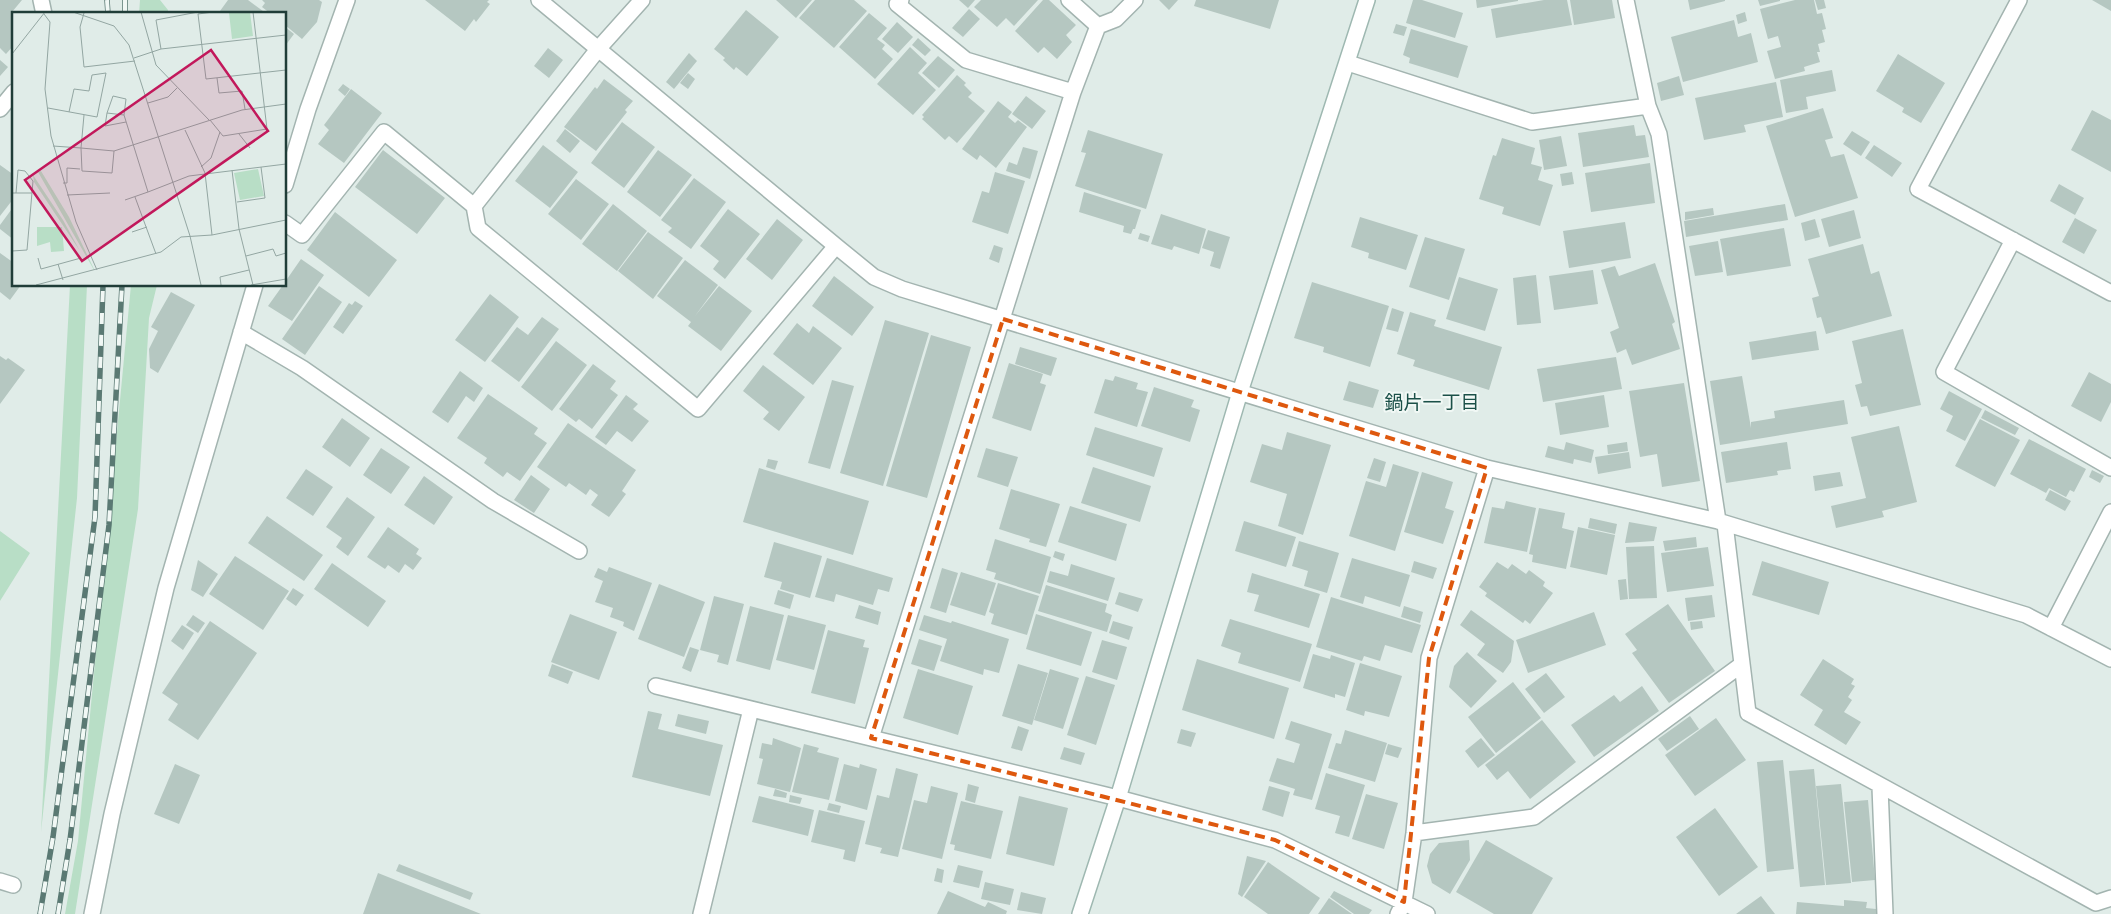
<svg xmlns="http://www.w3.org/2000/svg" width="2111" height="914" font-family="'Source Sans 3','Noto Sans JP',sans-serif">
	<rect width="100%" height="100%" fill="#e0ece8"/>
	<!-- green -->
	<path fill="#b8dec6" d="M140,0H160L168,10V14H139Z
		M70,285H87L77,498L41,832Z
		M131,285H157L149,318L138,509L75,914H65L78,841Z
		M0,531L30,553L0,601Z"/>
	<!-- building -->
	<path fill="#b5c7c1" d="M0,0H22L12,12L14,14V45L6,54L0,48Z
		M228,0H248L267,14H223L220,11Z
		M262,0H319L322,2L317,22L302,39L285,25V14H271L262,7L265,3Z
		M425,0H489L487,2L490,4L476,22L474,19L465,31Z
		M776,0H812L796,18Z
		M815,0H854L867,11L834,48L799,18Z
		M959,0H975L968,8Z
		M981,0H1038L1014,26L1006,18L997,27L974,7Z
		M1043,0H1049L1076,25L1066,35L1072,42L1057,59L1044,47L1038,53L1015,31Z
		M1159,0H1178L1169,10Z
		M1196,0H1279L1270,29L1194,6Z
		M1413,0H1422L1463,13L1455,38L1406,23Z
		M1476,0H1518V1L1477,8Z
		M1544,0H1567L1572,25L1496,38L1491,9Z
		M1570,0H1612L1615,18L1574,25Z
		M1688,0H1725V1L1690,10Z
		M1758,0H1780V1L1760,6Z
		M1795,0H1814L1817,14L1822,13L1826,29L1822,30L1825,42L1818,44L1820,52H1817L1820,62L1804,67L1805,71L1775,79L1767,51L1781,47L1778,36L1768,39L1760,9Z
		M1815,0H1824L1826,8L1818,10Z
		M2092,0H2111V11Z
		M969,9L980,19L963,37L952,28Z
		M746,10L779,37L747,76L736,67L734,70L723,60L725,58L714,49Z
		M1745,12L1747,21L1738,24L1736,15Z
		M869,13L887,28L877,39L885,45L882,49L893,59L875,79L839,47Z
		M1734,20L1738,37L1751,33L1758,62L1683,82L1671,37Z
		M897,22L913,37L898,53L882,39Z
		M1396,24L1407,27L1404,36L1393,33Z
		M285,27L294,34L285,46Z
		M1411,29L1468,46L1458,78L1409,63L1410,58L1403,55Z
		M918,38L931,50L925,56L912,45Z
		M910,47L927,63L918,73L936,90L913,115L877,84Z
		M548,48L563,60L549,78L534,66Z
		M689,53L697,61L674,89L666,82Z
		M1898,54L1945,83L1921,123L1902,112L1904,108L1876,91Z
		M938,56L955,70L939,88L922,73Z
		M0,60L8,67L0,76Z
		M1832,70L1836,91L1806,97L1808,109L1786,113L1780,80Z
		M688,73L695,79L688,89L680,83Z
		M957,75L966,83L964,85L972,93L968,97L985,111L957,143L949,136L945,140L922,119L924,117L922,115Z
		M1679,76L1684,95L1661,101L1657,83Z
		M604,79L633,101L625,110L627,112L596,151L564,127L595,87L597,89Z
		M1776,82L1783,117L1744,125L1746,132L1704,140L1695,98Z
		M343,84L350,89L345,96L338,90Z
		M351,89L382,113L344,163L318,144L329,130L324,125Z
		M1026,96L1046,111L1032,129L1012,114Z
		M998,101L1012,112L1008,117L1015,123L1018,120L1027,127L996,168L980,155L977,160L962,149Z
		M1823,108L1833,138L1825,140L1831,157L1844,154L1858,198L1795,217L1766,126Z
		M2092,110L2111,120V172L2071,150Z
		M622,122L655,147L624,188L591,163Z
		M1634,125L1636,136L1645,135L1649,157L1583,167L1578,133Z
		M565,129L580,141L570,153L556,141Z
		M1088,130L1163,154L1146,209L1075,186L1086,153L1081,152Z
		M1852,131L1870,142L1861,156L1843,144Z
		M1561,136L1567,166L1544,170L1539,140Z
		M1502,138L1535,148L1531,164L1542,167L1538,180L1553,185L1540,226L1502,214L1504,207L1479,199L1493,155L1496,156Z
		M543,145L578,172L550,208L515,181Z
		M1874,145L1902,163L1892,177L1865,158Z
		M1023,147L1038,151L1030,179L1006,171L1009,162L1017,165Z
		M383,150L445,198L417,234L355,187Z
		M658,150L692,175L660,217L627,192Z
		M1650,163L1655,203L1591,212L1585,173Z
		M0,165L14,175V198L0,216Z
		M995,172L1025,181L1008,234L972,222L982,191L989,193Z
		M1572,172L1574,184L1562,186L1560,174Z
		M694,178L726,202L691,249L668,232L672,228L661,220Z
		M576,179L609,204L581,240L548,214Z
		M2059,184L2084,198L2075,215L2050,201Z
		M1084,192L1141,210L1135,229H1133L1131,234L1123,232L1124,226L1079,212Z
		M613,204L647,231L617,271L582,244Z
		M1785,204L1788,220L1686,237L1684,221Z
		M14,206V240L0,229V225Z
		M1713,208L1714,215L1685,220V212Z
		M728,209L760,234L725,279L713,269L719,261L700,246Z
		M1854,210L1861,238L1829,247L1821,219Z
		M335,212L397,260L369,297L307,250Z
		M1161,214L1206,229L1199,254L1174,246L1172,250L1151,244Z
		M1360,217L1418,235L1406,270L1368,258L1369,253L1351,247Z
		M2075,218L2097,230L2084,254L2062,242Z
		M777,219L803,240L772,280L746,259Z
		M1815,219L1820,237L1805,241L1801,223Z
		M1625,222L1631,258L1569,268L1563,231Z
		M1784,228L1791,266L1727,276L1720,239Z
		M1208,230L1230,237L1220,269L1210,266L1214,252L1202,248Z
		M648,232L683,258L653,299L618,271Z
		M1140,233L1150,236L1148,242L1138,239Z
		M1425,237L1465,249L1449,300L1409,287Z
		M1718,241L1723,272L1695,276L1689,246Z
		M1863,244L1871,274L1879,271L1892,316L1826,334L1821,317L1817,318L1812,298L1819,296L1808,259Z
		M994,245L1003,248L999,263L989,259Z
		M0,253L14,263V285H21L10,300L0,292Z
		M301,259L324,275L292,321L268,306L283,285H285V282Z
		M685,260L718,285L695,316L719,286L752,311L721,351L688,326L691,322L657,296Z
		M1655,263L1675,322L1672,324L1680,349L1632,365L1626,349L1617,353L1610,332L1619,328L1601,270L1615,266L1619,276Z
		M1593,270L1598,304L1554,310L1549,276Z
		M1536,275L1541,323L1517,325L1513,278Z
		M834,276L874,307L852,336L812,306Z
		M1459,277L1498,289L1485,331L1446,319Z
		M1312,282L1389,306L1370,367L1323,352L1324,347L1294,338Z
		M319,286L342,302L305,355L282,339Z
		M171,292L195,305L158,373L150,368L149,349L158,331L151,327Z
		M490,294L519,317L485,362L455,340Z
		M355,301L363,306L343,334L333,327L349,303L352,305Z
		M1392,308L1404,312L1398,332L1386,329Z
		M1410,312L1436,320L1434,326L1502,347L1489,390L1413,366L1415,360L1397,354Z
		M542,317L559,329L519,382L491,361L517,327L528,335Z
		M885,320L929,333L883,486L840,473Z
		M797,323L809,333L813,326L842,348L813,385L773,354Z
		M1903,329L1921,405L1870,416L1867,406L1861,407L1855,385L1862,383L1852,341Z
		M1816,331L1819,350L1752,360L1749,342Z
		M931,335L971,347L927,498L886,486Z
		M556,341L587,365L552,411L521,387Z
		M1020,347L1057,358L1051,376L1015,364Z
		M0,356L6,360L8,358L25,370L0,404Z
		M1616,357L1622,389L1543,402L1537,369Z
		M1009,363L1043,374L1040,383L1046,385L1031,431L992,418Z
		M593,364L616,381L610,389L618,395L592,429L579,419L576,422L559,409Z
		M763,365L805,397L779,431L763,419L769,412L743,391Z
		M460,371L483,388L474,402L466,396L448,423L432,412Z
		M2089,372L2111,384V402L2101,422L2071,406Z
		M1115,376L1138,383L1136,389L1148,392L1137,427L1094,413L1105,379L1113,381Z
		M1742,376L1751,428V422L1775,418L1774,411L1844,400L1848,424L1720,445L1710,381Z
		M832,380L854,386L830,469L808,463Z
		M1349,381L1379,390L1373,408L1343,400Z
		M1684,383L1700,481L1662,487L1657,454L1640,457L1629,391Z
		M1154,387L1194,400L1191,407L1200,410L1190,442L1141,426Z
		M1949,391L1982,409L1965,441L1946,431L1953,416L1940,409Z
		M488,394L538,428L534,434L547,443L520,481L507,472L503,477L484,463L487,458L457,438Z
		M626,395L638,404L633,409L649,421L632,442L617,431L606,445L595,437Z
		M1604,395L1609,427L1560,435L1555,403Z
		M1985,410L2019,428L2015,435L1981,418Z
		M342,418L370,438L350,467L322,447Z
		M1980,419L2020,440L1995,487L1955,466Z
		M568,423L636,470L622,491L626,494L609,517L591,505L598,495L590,489L586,495L569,483L566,487L537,467Z
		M1899,426L1917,502L1882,511L1884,517L1836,528L1831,506L1866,498L1851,437Z
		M1095,427L1163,448L1154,477L1086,455Z
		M1287,432L1331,445L1303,535L1278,526L1287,494L1250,482L1262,444L1282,450Z
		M2029,439L2086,469L2074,492L2070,490L2066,497L2049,488L2046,493L2010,474Z
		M1566,442L1594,450L1591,463L1574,459L1573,464L1545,457L1548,446L1564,450Z
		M1627,442L1628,451L1608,454L1607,445Z
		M1787,442L1791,469L1777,471L1778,475L1726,483L1721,452Z
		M381,448L410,467L391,494L363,475Z
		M986,448L1018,457L1008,487L977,477Z
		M1629,452L1631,468L1598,474L1595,457Z
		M1374,458L1386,462L1380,482L1367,478Z
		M768,459L778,461L775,470L766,467Z
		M1393,464L1419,472L1395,551L1349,536L1366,481L1386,487Z
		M1093,467L1151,486L1140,522L1081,503Z
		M759,468L869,501L853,555L743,522Z
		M306,469L333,487L313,516L286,498Z
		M2092,470L2104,476L2100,483L2089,477Z
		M1422,472L1453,482L1445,508L1454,511L1443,544L1404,532Z
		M1840,472L1843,486L1815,491L1813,476Z
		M531,475L550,489L534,513L514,500Z
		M424,476L453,497L434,525L404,505Z
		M1011,489L1060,504L1046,547L1029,542L1030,539L999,529Z
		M2050,490L2071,501L2065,511L2045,500Z
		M347,497L375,517L348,556L336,547L342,538L326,527Z
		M1506,501L1536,508L1527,552L1484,543L1492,507L1504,509Z
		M1070,506L1127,524L1116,561L1058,542Z
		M1539,508L1565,513L1562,528L1574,531L1566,569L1532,562L1533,555L1529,554Z
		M267,516L323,555L304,581L248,543Z
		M1590,518L1617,524L1615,534L1588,528Z
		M1244,521L1296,537L1286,567L1235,551Z
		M1629,522L1657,527L1654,541L1625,543Z
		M388,527L419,549L416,554L422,558L413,570L405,564L399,573L388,565L385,569L367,557Z
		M1578,527L1615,535L1607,575L1570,567Z
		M1696,537L1697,547L1665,551L1663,541Z
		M995,539L1051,557L1040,594L994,579L996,573L986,570Z
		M1299,541L1339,553L1327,593L1304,586L1308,571L1292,566Z
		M774,542L822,556L810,598L780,589L782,582L764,577Z
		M1654,546L1657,598L1629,599L1626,547Z
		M1708,547L1714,586L1667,592L1661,553Z
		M1055,551L1065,554L1063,561L1053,557Z
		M235,556L289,591L263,630L209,594Z
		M827,558L893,578L889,592L878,589L873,605L836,594L834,602L815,597Z
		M1352,558L1410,575L1400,607L1365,596L1363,604L1340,597Z
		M198,560L218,574L203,597L191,590Z
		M1414,561L1437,568L1433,579L1411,572Z
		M1762,561L1829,582L1819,615L1752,595Z
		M1497,562L1508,569L1512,564L1526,574L1529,570L1545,582L1543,586L1553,593L1530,624L1525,620L1523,623L1485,596L1487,593L1479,587Z
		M332,563L386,601L368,627L314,589Z
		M1071,564L1115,578L1108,601L1047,582L1050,571L1068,576Z
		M609,567L652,583L634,631L623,626L624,622L610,617L613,608L595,602L603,581L594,577L598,568L607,572Z
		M942,568L958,573L946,613L930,608Z
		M961,572L996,583L985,616L950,605Z
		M1252,573L1320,594L1309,628L1254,611L1259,595L1247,592Z
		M1626,579L1628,599L1620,600L1618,580Z
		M998,583L1039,596L1027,635L991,624L994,614L989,612Z
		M659,584L705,602L684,657L638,639Z
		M1046,585L1107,604L1105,612L1112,615L1107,632L1038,611Z
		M293,588L304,595L296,606L286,599Z
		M778,590L794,595L790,609L774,604Z
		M1119,592L1143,599L1138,612L1115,604Z
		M1712,595L1715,617L1688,621L1685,598Z
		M714,596L744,604L728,665L717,662L719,655L700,650Z
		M1331,597L1421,625L1412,653L1385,645L1380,661L1364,656L1362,661L1316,647Z
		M1668,604L1715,671L1669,703L1632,653L1637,650L1625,634Z
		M859,605L881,612L878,625L855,618Z
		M750,606L784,615L770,670L736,661Z
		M1404,606L1423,612L1420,623L1401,617Z
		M1471,610L1514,641L1511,662L1503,673L1477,655L1485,644L1460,625Z
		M1594,612L1606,645L1528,673L1516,640Z
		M570,614L617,632L599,680L551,662Z
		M1036,614L1092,632L1081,666L1026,649Z
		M193,615L205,623L198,633L186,625Z
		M788,615L826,625L814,670L776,660Z
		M924,615L951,623L952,621L1009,639L999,673L984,669L983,675L940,661L947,639L919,630Z
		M1230,619L1312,644L1300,682L1238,663L1241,653L1221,646Z
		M210,621L257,653L198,740L168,720L178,704L162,693Z
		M1113,621L1133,627L1129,640L1109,633Z
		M1702,621L1703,628L1691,630L1690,622Z
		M182,625L194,633L183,650L171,641Z
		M828,630L865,640L863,647L869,648L855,704L811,693Z
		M919,639L942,646L934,671L911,664Z
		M1102,640L1127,647L1117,680L1092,672Z
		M690,647L699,650L691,672L682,668Z
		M1467,652L1497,681L1471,708L1449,687L1454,666Z
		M1313,654L1330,659L1331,655L1355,663L1345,697L1335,694V698L1303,688Z
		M1197,659L1289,688L1274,739L1182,710Z
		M1823,659L1854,679L1851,684L1855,686L1848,697L1852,700L1844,712L1861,722L1846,745L1814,725L1823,710L1800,695Z
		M1360,663L1402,676L1389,717L1365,711L1364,716L1346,710Z
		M552,664L573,672L568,684L548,676Z
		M1018,664L1048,673L1032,725L1002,716Z
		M918,669L973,686L958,735L903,718Z
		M1050,669L1079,678L1063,729L1034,720Z
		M1546,673L1565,697L1544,713L1525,689Z
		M1086,676L1115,685L1096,745L1067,735Z
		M1513,682L1541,718L1496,753L1468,717Z
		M1642,686L1659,711L1594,757L1571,725L1614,695L1620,702Z
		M648,711L662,714L658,729L723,745L710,796L632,777Z
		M678,714L709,721L706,734L675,726Z
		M1690,716L1699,729L1667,751L1658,739Z
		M1716,718L1746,760L1695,796L1665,755Z
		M1542,720L1576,762L1530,799L1508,771L1497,780L1485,765Z
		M1291,721L1332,734L1312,800L1293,795L1295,789L1269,781L1277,758L1294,763L1300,744L1285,739Z
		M1018,726L1029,730L1022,751L1011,748Z
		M1181,729L1196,733L1191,747L1177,743Z
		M1345,730L1387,743L1375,782L1328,768L1336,743L1341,744Z
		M773,738L801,748L790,792L757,784L763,759L759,758L762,743L772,745Z
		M1481,738L1495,755L1478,768L1465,751Z
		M804,744L819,748L817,752L839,758L829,800L792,792Z
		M1388,744L1402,748L1398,758L1385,754Z
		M1064,747L1085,753L1081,765L1060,759Z
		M1783,760L1794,869L1767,872L1757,762Z
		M175,764L200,775L179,824L154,814Z
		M844,764L859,768L860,764L877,769L867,810L835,801Z
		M896,768L918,774L898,857L880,853L882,848L865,844L877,795L889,798Z
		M1814,769L1825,885L1800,887L1789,771Z
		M1326,773L1365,785L1349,837L1335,833L1340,816L1315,809Z
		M968,784L979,787L975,803L965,800Z
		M1841,784L1851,883L1826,885L1816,786Z
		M931,786L958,793L942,859L902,849L914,800L927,803Z
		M1269,786L1290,792L1283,817L1262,810Z
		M775,789L787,793L786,798L773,796Z
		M1366,794L1398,803L1384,849L1352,839Z
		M790,795L802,798L800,804L789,802Z
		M759,796L814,810L808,836L752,822Z
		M1019,796L1068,808L1054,866L1006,854Z
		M1868,800L1875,880L1852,882L1844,802Z
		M961,801L1003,811L991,859L954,850L955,845L950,844Z
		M829,803L841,806L839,813L827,810Z
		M1715,808L1758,867L1719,896L1676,837Z
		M819,810L865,821L855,862L843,859L845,850L811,842Z
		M1469,840L1470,860L1450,894L1432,883L1427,866L1430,854L1439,843Z
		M1486,840L1553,878L1532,914H1494L1456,892Z
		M1247,856L1266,861L1242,897L1238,894Z
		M1268,862L1320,898L1309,914H1268L1244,897Z
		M399,864L473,893L470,900L396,871Z
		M958,865L983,871L979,888L953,882Z
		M937,868L944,870L942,883L934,881Z
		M378,873L481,914H363Z
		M985,882L1014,889L1010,905L981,899Z
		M948,891L985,907L988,902L1007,911L1006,914H937Z
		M1334,891L1372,910L1369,914H1354L1330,897Z
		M1021,892L1046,898L1042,914L1017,910Z
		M1761,896L1775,914H1736Z
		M1329,898L1352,914H1318Z
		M1844,900L1867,902L1866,908L1876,909V914H1796L1797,902L1844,906Z"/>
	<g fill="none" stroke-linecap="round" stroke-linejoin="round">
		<!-- street casing -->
		<g stroke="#a3b4b0" stroke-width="18">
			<path id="street" d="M41,0L44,14
				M539,0L836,246L698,409L478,228L474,206L599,48L642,0
				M901,0L897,4L966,60L1073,92
				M1069,0L1098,26L1073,92L871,738L1118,798L1275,840L1427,914
				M1626,0L1648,106L1659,134L1718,521
				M2019,0L1918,189L2111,293
				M1098,26L1116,19L1135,0
				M1348,63L1532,122L1648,106
				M0,109L14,92
				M285,185L308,109L347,0
				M285,223L302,235L384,132L474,206
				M2013,240L1944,372L2111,468
				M836,246L874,277L902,289L1487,468L1718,521L2026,615L2111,659
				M241,332L302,368L493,501L579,551
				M1725,524L1748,713L2096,903L2111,898
				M2051,628L2111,512
				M656,686L871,738
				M1880,787L1885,914
				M1414,833L1534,817L1741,665
				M0,881L13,885
				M92,914L112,814L166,588L255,285
				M701,914L751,709
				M1398,914L1404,902L1414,833L1429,658L1487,468"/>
		</g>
		<!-- secondary casing -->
		<g stroke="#9eb8b1" stroke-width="18">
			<path id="secondary" d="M1080,914L1118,798L1240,392L1367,0"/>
		</g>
		<!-- street -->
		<use href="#street" stroke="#fff" stroke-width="15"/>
		<!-- secondary -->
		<use href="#secondary" stroke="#fff" stroke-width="15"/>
		<!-- rail casing -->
		<g stroke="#5a7973" stroke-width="5.5">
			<path id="rail" d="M107,0L108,14
				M125,0V14
				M40,914L53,837L95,517L103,285
				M58,914L70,840L109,525L122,285"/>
		</g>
		<!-- rail -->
		<use href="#rail" stroke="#f1f8f5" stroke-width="4" stroke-dasharray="11" stroke-linecap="butt"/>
	</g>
	<!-- marked area -->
	<path fill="none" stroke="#de580e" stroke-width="4" stroke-dasharray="10 6" stroke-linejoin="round" d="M1003,319L1487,468L1429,658L1404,902L1275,840L871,738Z"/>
	<g text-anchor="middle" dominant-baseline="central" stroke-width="4" stroke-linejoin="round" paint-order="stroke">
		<!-- neighbourhood labels -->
		<g font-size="19" fill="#1b5048" stroke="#f1f8f5">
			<text x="1432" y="403">鍋片一丁目</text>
		</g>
	</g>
	<!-- overview -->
	<g transform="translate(12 12)">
		<rect width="274" height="274" fill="#e0ece8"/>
		<path d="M238,0L241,24L220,27L217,1ZM246,157L252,184L228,188L222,161ZM29,159L57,205L82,257V258L26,160ZM21,163L51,208L68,239L22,170ZM25,215H50L52,239L39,240L38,230L25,234Z" fill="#b8dec6"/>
		<path fill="none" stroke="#93a6a2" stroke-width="1" d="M61,0L102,14L117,33L178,224L189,273M129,0L144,53L197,108M201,0L186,2L194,67L274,58M72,1L68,15L72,55L123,49M32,2L38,10L33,77L39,124L64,210L85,258M149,37L144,8L186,0M0,42L33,0M122,46L149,37L274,23M205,66L207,81L230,79L233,97M136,91L156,85L165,76M36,96L85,105L94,61L80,63L77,79L62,77L57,100M95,101L101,84L114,87L112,103M198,108L211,124L255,117L241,0M114,110L93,114L95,101L112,103L136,180L177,164L274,152M173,118L193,161L200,223M227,122L238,136M41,134L69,136L70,159L100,161L102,139L69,136L72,103M102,139L230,98L274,92M189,155L199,146L208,120M220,158L227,217L241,273M51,171H55V156L68,157M0,181H20M55,183L98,181M123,185L144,242M113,188L136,180M225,190L253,186L249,155M120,220L135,215M0,239L15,238L21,169L13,159L6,158L4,181M234,244L261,237L264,244L274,241M26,246L29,257L69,246M46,252L51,268M24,273L149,240L169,225L200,223L274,208M209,273L208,265L237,258M239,273L274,267"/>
		<path fill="#c2185b" fill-opacity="0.15" stroke="#c2185b" stroke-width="2.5" d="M199,38L256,119L70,249L13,168Z"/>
		<rect width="274" height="274" fill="none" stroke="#203d38" stroke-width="2.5"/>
	</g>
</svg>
